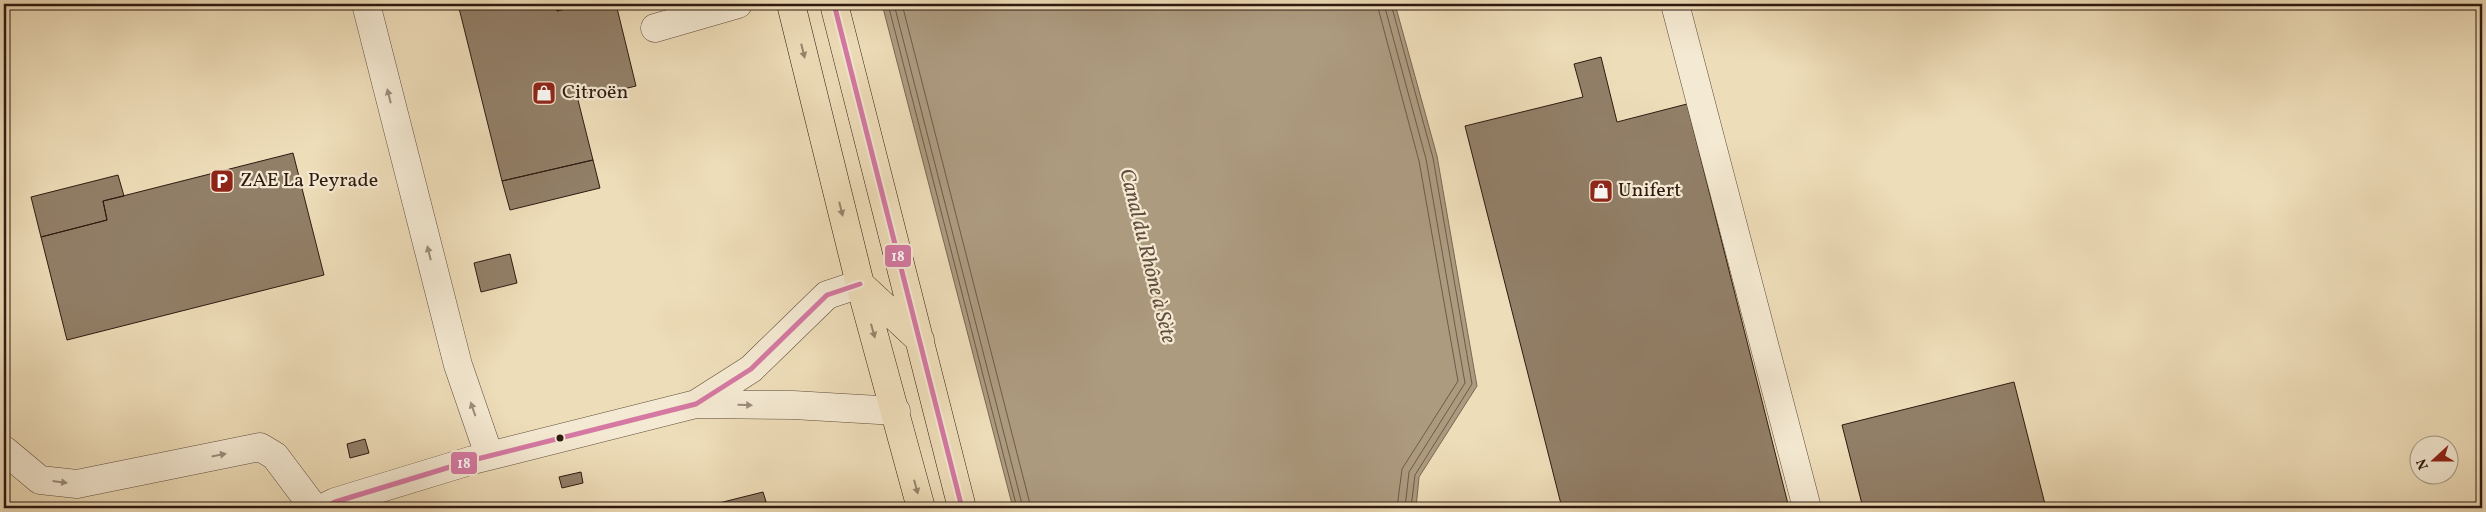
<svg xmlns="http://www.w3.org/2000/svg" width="2486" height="512" font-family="Vollkorn,serif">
	<rect width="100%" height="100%" fill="#eeddb9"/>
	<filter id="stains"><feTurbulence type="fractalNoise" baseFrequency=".004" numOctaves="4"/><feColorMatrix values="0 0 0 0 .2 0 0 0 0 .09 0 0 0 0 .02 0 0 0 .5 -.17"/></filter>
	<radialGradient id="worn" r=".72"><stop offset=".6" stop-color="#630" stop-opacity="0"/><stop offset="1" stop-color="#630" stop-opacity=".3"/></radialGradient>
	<!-- water -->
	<path fill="#ad9b80" stroke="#7a6753" d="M882,4H1395L1437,156L1477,386L1419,477L1416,508H1013Z"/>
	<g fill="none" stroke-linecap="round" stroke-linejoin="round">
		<!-- shore -->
		<path stroke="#6e5a48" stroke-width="1" d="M888,4L1017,508
			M894,4L1023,508
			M902,4L1031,508
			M1377,4L1419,161L1458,381L1402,469L1397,508
			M1384,4L1426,159L1465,383L1409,472L1405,508
			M1391,4L1433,158L1472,384L1415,475L1411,508"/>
	</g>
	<!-- building -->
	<path fill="#927f68" stroke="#2e1a10" d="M458,4H555L557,11L586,4H616L636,86L578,100L593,160L502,181Z
		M555,4H586L557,11Z
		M1601,57L1617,122L1687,104L1789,508H1562L1465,126L1583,97L1574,64Z
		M293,153L324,275L67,340L41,237L107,220L103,201Z
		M593,160L600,188L510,210L502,181Z
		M118,175L124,196L103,201L107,220L41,237L31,197Z
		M510,254L517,283L481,292L474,263Z
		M2014,382L2046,508H1863L1842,425Z
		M365,439L369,453L350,458L347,444Z
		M581,472L583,483L562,488L559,477Z
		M763,492L768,508H699Z"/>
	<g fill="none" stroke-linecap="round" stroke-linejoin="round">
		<!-- minor casing -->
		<g stroke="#5e4b3a" stroke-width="29">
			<path id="minor" d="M366,4L458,365L489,455
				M1675,4L1807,508
				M655,28L738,4
				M696,404L751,369L827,295L860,284
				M4,450L40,480L77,484L260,447L275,456L314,508
				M323,508L335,502L473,460L696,404L793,405L896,411"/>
		</g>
		<!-- major casing -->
		<g stroke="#2e1a10" stroke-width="29">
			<path id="major" d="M791,4L860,284L921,508
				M834,4L962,508
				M860,284L920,340"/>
		</g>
		<!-- minor -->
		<use href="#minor" stroke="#f4e9d2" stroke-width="28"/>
		<!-- major -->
		<use href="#major" stroke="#eeddb9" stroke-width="28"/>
		<!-- bus-1 casing -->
		<g stroke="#f4e9d2" stroke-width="9">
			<path id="bus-1" d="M834,4L962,508
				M323,508L335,502L473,460L696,404L751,369L827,295L860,284"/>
		</g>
		<!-- bus-1 -->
		<use href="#bus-1" stroke="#d579a3" stroke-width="5"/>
	</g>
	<!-- one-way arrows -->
	<defs><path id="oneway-solid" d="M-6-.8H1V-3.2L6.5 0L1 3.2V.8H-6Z" transform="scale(1.25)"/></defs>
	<g fill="#98856d">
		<use href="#oneway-solid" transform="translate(803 51) rotate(76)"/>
		<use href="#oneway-solid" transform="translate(841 209) rotate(76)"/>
		<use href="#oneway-solid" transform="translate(873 331) rotate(74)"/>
		<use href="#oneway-solid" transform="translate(916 487) rotate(75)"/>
	</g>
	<g fill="#9b8c7b">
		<use href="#oneway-solid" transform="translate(389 96) rotate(-104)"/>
		<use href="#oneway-solid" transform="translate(429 253) rotate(-104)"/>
		<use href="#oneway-solid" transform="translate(745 405) rotate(1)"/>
		<use href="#oneway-solid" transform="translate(473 409) rotate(-109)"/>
		<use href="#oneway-solid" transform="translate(219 455) rotate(-11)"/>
		<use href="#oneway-solid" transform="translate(60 482) rotate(7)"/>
	</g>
	<!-- icons -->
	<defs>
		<g id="shop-square" transform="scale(1.25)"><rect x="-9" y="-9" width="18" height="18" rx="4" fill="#8f2418" stroke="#f4e9d2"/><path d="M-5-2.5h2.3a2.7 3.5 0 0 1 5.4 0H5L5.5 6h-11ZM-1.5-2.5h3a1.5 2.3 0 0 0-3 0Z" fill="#fff"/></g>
		<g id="parking-square" transform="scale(1.25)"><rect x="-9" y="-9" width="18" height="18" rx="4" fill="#8f2418" stroke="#f4e9d2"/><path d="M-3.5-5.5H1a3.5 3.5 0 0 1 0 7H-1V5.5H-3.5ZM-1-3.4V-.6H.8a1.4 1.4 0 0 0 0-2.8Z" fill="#fff"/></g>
	</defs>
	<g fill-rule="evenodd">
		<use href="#shop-square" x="544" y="93"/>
		<use href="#parking-square" x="222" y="181"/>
		<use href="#shop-square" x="1601" y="191"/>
	</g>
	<!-- markers -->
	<circle fill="#2e1a10" stroke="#f4e9d2" stroke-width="2" cx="560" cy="438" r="4.5"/>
	<g text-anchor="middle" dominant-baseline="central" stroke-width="4.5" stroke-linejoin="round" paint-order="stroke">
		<!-- poi labels -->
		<g font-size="20" fill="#2e1a10" stroke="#f4e9d2" text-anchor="start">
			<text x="562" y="93">Citroën</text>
			<text x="240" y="181">ZAE La Peyrade</text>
			<text x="1618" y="191">Unifert</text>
		</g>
		<!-- water labels -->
		<g font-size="21" font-style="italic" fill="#614e3d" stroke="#f4e9d2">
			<text transform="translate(1147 256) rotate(76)">Canal du Rhône à Sète</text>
		</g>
	</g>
	<g stroke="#f4e9d2" stroke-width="2">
		<rect x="884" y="244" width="28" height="24" rx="5" fill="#d579a3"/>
		<rect x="450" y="451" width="28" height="24" rx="5" fill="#d579a3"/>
	</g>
	<g font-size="14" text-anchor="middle" font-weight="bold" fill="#fff">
		<text x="898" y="261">18</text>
		<text x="464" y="468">18</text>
	</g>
	<!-- margin -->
	<rect width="2486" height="512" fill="none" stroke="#eeddb9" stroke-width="20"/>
	<rect x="5" y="5" width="2476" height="502" fill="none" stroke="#2e1a10" stroke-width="2.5"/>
	<rect x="10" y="10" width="2466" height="492" fill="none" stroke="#2e1a10"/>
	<!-- north arrow -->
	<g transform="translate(2434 460) rotate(249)"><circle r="24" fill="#f4e9d2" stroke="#a59684"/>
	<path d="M0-4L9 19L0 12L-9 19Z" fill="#8f2418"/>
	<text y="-8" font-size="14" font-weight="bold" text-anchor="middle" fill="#2e1a10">N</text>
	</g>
	<rect width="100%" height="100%" filter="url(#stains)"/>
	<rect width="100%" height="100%" fill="url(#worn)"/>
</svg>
